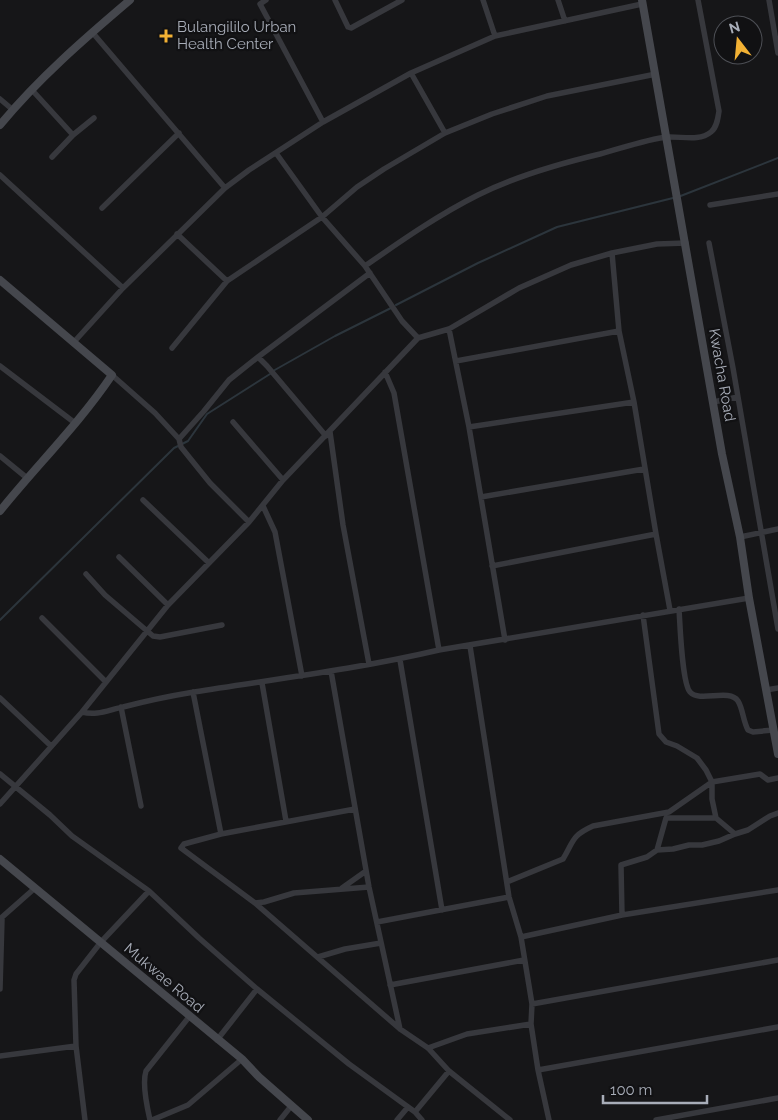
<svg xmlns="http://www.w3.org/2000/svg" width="778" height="1120" font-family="Raleway,sans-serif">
	<rect width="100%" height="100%" fill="#161618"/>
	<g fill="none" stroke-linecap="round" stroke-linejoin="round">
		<!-- stream -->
		<path stroke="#2c353c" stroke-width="2" d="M678,197L778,158
			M396,305L478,263L557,227L673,198
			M273,371L335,336L391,308
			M0,620L174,448L188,441L207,414L270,374"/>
		<!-- street -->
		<path stroke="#37383d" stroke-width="5.5" d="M266,0L260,4L323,122
			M335,0L348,27L351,28L402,0
			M483,0L495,36
			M558,0L565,21
			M769,0L778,53
			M92,32L225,188
			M411,73L445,133
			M32,90L73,135
			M0,99L13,110
			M276,153L322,217L357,187L384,169L445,133L492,114L547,96L656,74
			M52,157L73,135L94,118
			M0,175L123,288
			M710,205L778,194
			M102,208L179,133
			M177,234L227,281
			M709,243L733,368L778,629
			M612,253L619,331L634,402L656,534L670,610
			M365,266C401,241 438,215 478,195C516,176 558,164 600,154C619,149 648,139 667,137C681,136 699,142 711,132C717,127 718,118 719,111L698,0
			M449,329L469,427L505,640
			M74,342L123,288L225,188L249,170L323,122L411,73L495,36L642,4
			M172,348L227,281L322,217L365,266L402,321L418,338
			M456,361L619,331
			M0,366L75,423
			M385,372L394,393L439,650
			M112,375L155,413L179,439L181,447L210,483L249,522
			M713,402L738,397
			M233,422L283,480
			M469,427L634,402
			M330,432L343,525L369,664
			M326,436L267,366L258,357L370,273
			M179,439L204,411L229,380L258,357
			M0,456L27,478
			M481,497L644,469
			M143,500L208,562
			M263,506L275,532L302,676
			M740,537L778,529
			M119,557L168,605
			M492,566L656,534
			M86,574L105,595L153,636L160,637L222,625
			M679,609C680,624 682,683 690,692C700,703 729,688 738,701C743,709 743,721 748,730L753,732L773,730
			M643,615L659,734L666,742L677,746L697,758L706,770L712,782V799L716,818L735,834
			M42,618L106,682
			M470,646L509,897L521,937L532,1004L531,1024L538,1070L549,1120
			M400,660L442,910
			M331,671L369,887L400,1029
			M262,683L286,821
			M766,690L778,688
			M193,692L221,834
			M0,698L51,746
			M121,707L141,806
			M82,712C97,716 108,710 123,707C146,701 170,696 194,692C276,679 358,669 439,650L749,598
			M0,774L50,815L72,836L149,891L199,938L257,989L349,1064L415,1112L422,1120
			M0,804L82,712L168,605L249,522L283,480L418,338L449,329L519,288L571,265L612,253L657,244L686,243
			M355,809L221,834L184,844L181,848L255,903L400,1029L428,1048L449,1071L510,1120
			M657,850L673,849L689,845H702L719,841L735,834L748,830L770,816L778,813
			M507,882L563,859C574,841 571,836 593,826L669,812L712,782L760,774L768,780L778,778
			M342,888L366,871
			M255,903L264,902L294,893L369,887
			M622,915L621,865L647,857L657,850L666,818H716
			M0,919L35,888
			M377,922L509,897
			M521,937L622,915L778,890
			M318,957L345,949L381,943
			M390,985L524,960
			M0,989L2,919
			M532,1004L778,960
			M217,1040L257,989
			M428,1048L467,1034L531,1024
			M0,1056L76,1046
			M538,1070L778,1027
			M415,1112L449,1071
			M85,1120L76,1046L74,980L76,974L101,942L149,891
			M150,1120C147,1107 142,1083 146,1071L189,1017
			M152,1120L188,1105L242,1059
			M280,1120L292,1105
			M397,1120L408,1107
			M656,1120L778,1098"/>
		<!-- secondary -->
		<path stroke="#45474d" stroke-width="8" d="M642,0L722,454L740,537L749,598L778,754
			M0,125C38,79 84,39 130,0
			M0,280L112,375C79,424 37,465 0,511
			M0,859L242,1059L259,1077L308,1120"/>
	</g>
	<!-- markers -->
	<path fill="#f2b134" stroke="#111113" stroke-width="2" d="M163.5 28.5h5v5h5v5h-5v5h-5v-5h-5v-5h5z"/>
	<g text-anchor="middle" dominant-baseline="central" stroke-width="4.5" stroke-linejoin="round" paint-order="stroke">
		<!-- poi labels -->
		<g font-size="15" fill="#a8adb8" stroke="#111113" text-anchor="start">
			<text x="177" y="27">Bulangililo Urban<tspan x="177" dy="17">Health Center</tspan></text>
		</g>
		<!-- street labels -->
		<g font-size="15" fill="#a8adb8" stroke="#111113">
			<text transform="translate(722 375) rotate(80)">Kwacha Road</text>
			<text transform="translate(164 978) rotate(40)">Mukwae Road</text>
		</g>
	</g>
	<!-- north arrow -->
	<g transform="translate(738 40) rotate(344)"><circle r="24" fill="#111113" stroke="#4d4f55"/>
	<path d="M0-4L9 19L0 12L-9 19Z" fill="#f2b134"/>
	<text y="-8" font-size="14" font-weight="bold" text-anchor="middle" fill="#a8adb8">N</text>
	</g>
	<!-- scale -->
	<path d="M603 1095v8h104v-8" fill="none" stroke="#a8adb8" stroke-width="2.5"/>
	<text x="610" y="1095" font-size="15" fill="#a8adb8" stroke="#111113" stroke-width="4" paint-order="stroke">100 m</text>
</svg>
